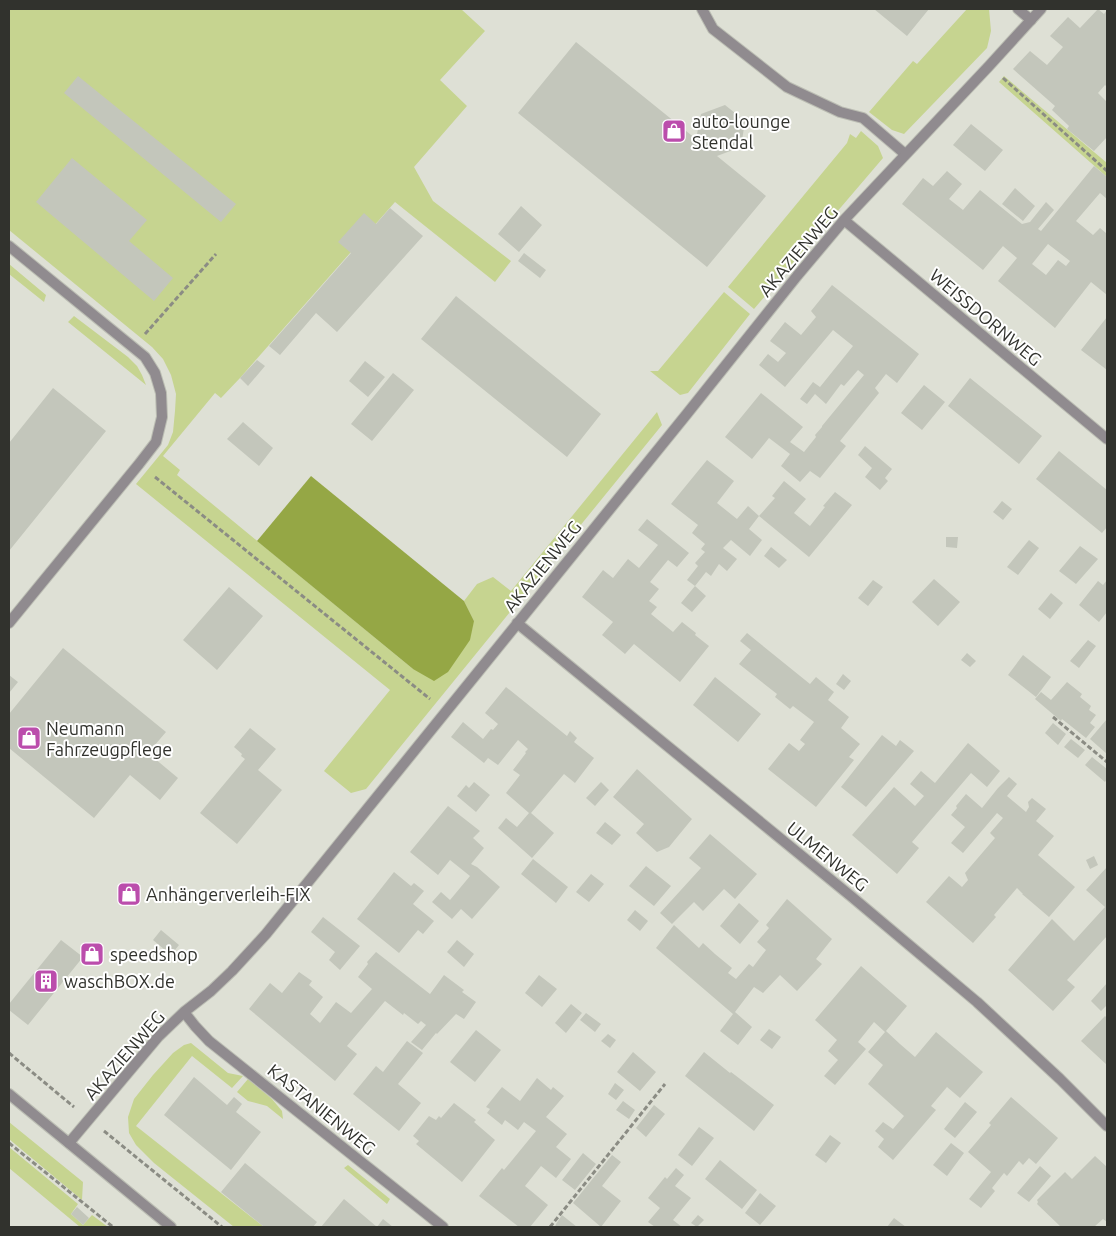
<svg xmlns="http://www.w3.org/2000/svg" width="1116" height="1236" font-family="Ubuntu,sans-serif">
	<rect width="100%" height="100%" fill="#dee0d5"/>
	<!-- green -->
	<path fill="#c6d490" d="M9,9H461L485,31L440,80L467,106L414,167L433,201L511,261L495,282L395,202L240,378L221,398L215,393L163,456L180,470L177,475L413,669L474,621L464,601L477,584L493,577L511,591L657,412L662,425L366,789L351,793L324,771L390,690L136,484L168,445L173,432L175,411L176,394L171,375L163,359L152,347L9,230Z
		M967,9H989L991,31L987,48L904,134L892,130L869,112L913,61L917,64Z
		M1004,76L1107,163V177L999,82Z
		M861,131L878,146L883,158L754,309L728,287L847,143L850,134L856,138Z
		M9,264L46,295L44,302L9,274Z
		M724,292L750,314L688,393L680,395L650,371H658Z
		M74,316L128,357L137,366L142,375L146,385L68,322Z
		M990,317L1034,353L1031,357L986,321Z
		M191,1043L228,1073L243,1076L232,1088L192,1056L136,1126L264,1227H234L154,1163L136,1145L129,1133L128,1117L134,1099L153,1075L173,1053L184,1045Z
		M248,1079L272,1099L282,1111L283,1119L267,1106L248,1101L237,1092Z
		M9,1122L83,1182L82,1200L9,1139Z
		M9,1147L78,1204L71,1214L83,1225L92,1215L108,1227H80L9,1168Z
		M348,1165L390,1199L387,1204L344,1168Z"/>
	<!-- forest -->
	<path fill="#95a745" d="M311,476L464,601L474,621L470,640L448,672L434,681L413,669L257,541Z"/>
	<!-- building -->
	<path fill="#c3c6bb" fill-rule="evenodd" d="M874,9H929L907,36Z
		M1098,9L1104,14L1107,10V87L1105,85L1098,93L1107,102V119L1106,120L1107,121V137L1094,151L1067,129L1069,126L1052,110L1055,106L1013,69L1030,51L1047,65L1063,47L1050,36L1068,17L1080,28Z
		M576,42L696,139L701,114L725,105L745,121L741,147L717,156L766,196L707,267L518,113Z
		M78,76L236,204L221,222L64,93Z
		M971,124L1003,150L985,171L953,145Z
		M72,158L147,220L129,241L173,278L154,301L36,202Z
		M1094,166L1107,177V199L1100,193L1076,221L1093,235L1100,228L1106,233L1107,231V295L1091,282L1055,328L998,281L1017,258L1004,247L1003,246L983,270L902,204L923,178L933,186L947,171L962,184L949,199L963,210L980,190L1022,224L1030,222L1046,202L1054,210L1038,229L1041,231ZM1048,244L1070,261L1066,266L1058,260L1046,275L1032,264Z
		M1015,188L1035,206L1023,221L1002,204Z
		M521,206L542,225L519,252L498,234Z
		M390,208L423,236L337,332L316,313L280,355L269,346L351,253L338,242L364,213L376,224Z
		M524,253L546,270L540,278L518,261Z
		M832,285L919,354L897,383L886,374L875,388L879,393L840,441L846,446L820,478L810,471L800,482L781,466L790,454L769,438L752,459L725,437L761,393L803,427L790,442L804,452L816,437L815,435L822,427V426L864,375L858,370L844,386L841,384L826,404L815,394L807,404L800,399L813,382L820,387L853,346L833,330L785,387L759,365L768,354L778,362L786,353L770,341L785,322L801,335L816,317L811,311Z
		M456,296L601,414L567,457L421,339Z
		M1107,317V370L1081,350Z
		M257,360L265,366L248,386L240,378Z
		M365,361L385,377L368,397L349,381Z
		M393,373L414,390L372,441L351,424Z
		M970,378L1042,436L1019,464L948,406Z
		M924,385L945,402L922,430L901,413Z
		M53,388L106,431L9,551V443Z
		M243,422L273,448L259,466L227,439Z
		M865,446L892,469L885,478L888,481L880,490L865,477L872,468L858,455Z
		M1059,451L1107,490V527L1102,533L1036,479Z
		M707,460L734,481L717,503L737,519L748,506L759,516L749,529L762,540L750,556L731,540L723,548L737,559L727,571L719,564L711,576L706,572L695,586L687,580L698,566L695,563L705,552L701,549L705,544L692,533L698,525L671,504Z
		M784,481L806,499L794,513L810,526L825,507L823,506L835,492L852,505L809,557L759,516L775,498L772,496Z
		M1002,501L1012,509L1003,520L993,512Z
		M647,519L689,553L677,567L668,560L650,582L659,589L649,601L657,607L651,614L673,632L682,622L696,633L695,635L709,646L680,682L634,644L625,654L602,635L613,622L582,597L603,570L613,578L628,559L639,568L658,545L638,530Z
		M946,537H958L957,548L946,547Z
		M1029,540L1039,548L1018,575L1007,567Z
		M1080,546L1098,559L1076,584L1059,571Z
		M771,547L787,560L779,568L764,556Z
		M934,579L960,602L938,626L912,602Z
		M873,580L883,587L868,606L858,598Z
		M1107,580V612L1099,622L1079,605L1098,581L1103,585Z
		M695,586L706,596L692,612L681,603Z
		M229,587L263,616L217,670L183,640Z
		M1051,593L1063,603L1050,619L1038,609Z
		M747,633L810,684L816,677L834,692L828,700L849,717L841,728L860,744L849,757L854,760L816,807L768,769L789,743L799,751L805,744L800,740L814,722L793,706L790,709L775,697L777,694L739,664L751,650L740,641Z
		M1088,640L1096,646L1079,668L1070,661Z
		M63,648L166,732L148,753L178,778L160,800L130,775L94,818L9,748V714Z
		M967,653L976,661L970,667L961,660Z
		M1023,655L1051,677L1036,697L1008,675Z
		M843,674L851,681L844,690L836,684Z
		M9,675L18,682L9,693Z
		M715,677L761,714L738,742L693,705Z
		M1067,682L1082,694L1080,697L1091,706L1089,710L1096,715L1090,723L1095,727L1086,738L1062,719L1061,721L1035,699L1041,692L1051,700Z
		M506,687L567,736L570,731L577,738L574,742L594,758L575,783L564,774L531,813L554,833L532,858L498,828L506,818L517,827L529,813L506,793L520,775L513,770L526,753L525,752L528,749L518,740L498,765L488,758L484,763L451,737L463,722L483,739L491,729L493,730L498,724L485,713Z
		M1107,719V754L1090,739Z
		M1053,723L1066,734L1058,745L1045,733Z
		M250,728L276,749L258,770L282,790L237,844L200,813L245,759L241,756L242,754L234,747Z
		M882,735L896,746L900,740L914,751L866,807L841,787Z
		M1071,739L1085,750L1078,758L1064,747Z
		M968,743L1000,771L987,787L971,773L912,842L919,848L897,874L852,835L894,787L915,806L924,796L910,784L921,771L935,783Z
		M1092,757L1107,769V779L1105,782L1085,765Z
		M637,769L692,819L669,847L657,852L636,833L644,824L613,797Z
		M1009,777L1017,784L1007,796L1026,812L1029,807L1028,802L1032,798L1046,809L1036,821L1054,836L1038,855L1075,887L1049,917L1022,894H1023L1017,888L994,915L996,917L973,943L926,902L949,876L962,887L968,880L965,873L995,838L990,833L1003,818L997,813L963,853L951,843L965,827L951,815L957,808L956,806L966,794L982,808L998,788Z
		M474,782L490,795L476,812L457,796L466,785L469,788Z
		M601,782L609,790L595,806L586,798Z
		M448,806L480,831L473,838L484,848L471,864L477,867L500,887L472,919L461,909L452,919L432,902L441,892L450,900L470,876L450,860L438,875L410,852Z
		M605,822L621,835L612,845L596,833Z
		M710,834L757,874L735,899L724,889L703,911L694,902L672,924L660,913L701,868L689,858Z
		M1094,856L1098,865L1090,869L1086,860Z
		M533,859L568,887L556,903L521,874Z
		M646,866L671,886L654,906L629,886Z
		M1107,867V936L1067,980L1075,987L1053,1011L1008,970L1052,919L1074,941L1105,907L1086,890Z
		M394,872L411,886L414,883L424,891L413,904L434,921L423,934L418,930L399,953L357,919Z
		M591,874L604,884L589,902L576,892Z
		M787,899L832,939L816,959L822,964L797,991L780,975L763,993L754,987L735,1012L752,1027L738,1045L720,1031L733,1014L656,948L674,925L699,948L703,943L715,954L732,968L728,973L736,979L749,964L753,967L766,950L757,942L769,928L766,925Z
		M739,903L759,921L740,944L720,926Z
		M635,910L648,921L640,931L627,920Z
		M323,917L360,946L340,970L329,960L335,952L311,932Z
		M161,930L179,945L171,955L153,940Z
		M61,940L83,957L28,1025L9,1010V1004Z
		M457,940L474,954L464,967L447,952Z
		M376,952L430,994L444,975L464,990L462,992L476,1002L464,1019L456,1014L437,1034L436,1033L422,1050L411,1042L426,1025L421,1021L418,1024L404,1013L403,1015L385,1001L347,1046L357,1054L335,1081L249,1009L270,983L282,993L299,972L312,981L309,985L323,997L310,1014L320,1023L336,1002L351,1013L372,989L358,977L368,964L367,962Z
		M861,966L907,1006L886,1031L900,1044L915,1057L936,1032L983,1072L960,1098L947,1087L931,1106L936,1110L893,1160L878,1147L884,1139L875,1131L883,1122L893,1129L904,1116L868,1084L883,1065L868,1052L885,1032L874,1022L858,1042L866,1049L835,1085L824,1076L838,1060L828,1051L837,1040L815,1020Z
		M539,975L557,989L542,1007L525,993Z
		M1107,983V1005L1101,1011L1091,1001Z
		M571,1004L582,1013L566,1033L555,1023Z
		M586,1013L601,1024L595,1032L580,1020Z
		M1105,1016L1107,1018V1065L1081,1041Z
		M769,1029L781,1037L772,1049L760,1040Z
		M476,1030L501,1050L475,1082L450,1062Z
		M608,1034L616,1040L610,1048L601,1041Z
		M407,1041L423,1053L398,1084L421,1103L399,1131L353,1094L376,1066L383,1072Z
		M633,1052L656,1072L640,1091L617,1072Z
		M704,1052L730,1073L731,1072L774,1105L754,1131L685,1076Z
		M194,1077L227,1105L234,1097L242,1104L236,1112L261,1132L231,1170L164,1115Z
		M537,1078L551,1090L553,1087L564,1096L546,1117L567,1134L556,1147L571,1159L556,1178L541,1166L525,1186L548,1205L530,1227H519L479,1196L502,1168L504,1170L536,1131L524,1122L518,1130L505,1120L502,1125L487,1113L490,1109L486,1107L502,1087L520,1101Z
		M615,1083L624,1090L616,1100L608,1094Z
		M1011,1097L1058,1138L1036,1164L1029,1158L1023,1165L1019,1161L1007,1176L1004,1173L992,1188L995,1191L981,1208L969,1199L991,1172L968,1152L991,1125L989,1123Z
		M623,1101L635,1110L629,1119L616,1110Z
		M965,1102L977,1112L955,1138L944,1129Z
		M454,1103L476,1120L474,1122L495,1140L462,1182L416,1144L419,1141L413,1136L429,1116L436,1120L439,1116L441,1118Z
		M654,1105L665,1114L646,1137L636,1128Z
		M699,1127L714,1138L692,1166L678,1155Z
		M830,1135L841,1143L826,1163L815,1155Z
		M951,1143L964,1153L947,1176L933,1165Z
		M583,1153L596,1164L575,1190L562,1180Z
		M612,1155L621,1162L602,1186L621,1201L601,1227L573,1203Z
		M1095,1156L1107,1167V1222L1103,1219L1094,1227H1061L1037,1204L1038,1202L1037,1200L1065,1172L1072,1179Z
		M720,1160L757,1190L742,1209L705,1179Z
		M245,1163L317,1222L313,1227H264L221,1192Z
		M1040,1166L1051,1176L1029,1202L1017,1193Z
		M676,1168L684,1175L675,1186L691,1198L673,1220L682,1227H655L648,1222L660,1208L648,1198L665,1177L667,1179Z
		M760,1193L776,1206L760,1225L745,1213Z
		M344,1199L377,1227L383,1219L393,1227H321Z
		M77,1207L89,1218L83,1225L71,1214Z
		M562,1215L577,1227H555L556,1224Z
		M698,1215L704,1220L697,1227L691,1223Z
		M894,1218L906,1227H887Z"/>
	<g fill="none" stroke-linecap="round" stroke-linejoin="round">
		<!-- service casing -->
		<g stroke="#bbbdb3" stroke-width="12">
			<path id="service" d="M702,9L713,29L787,87L840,112L863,118L905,154
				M1018,9L1031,20"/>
		</g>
		<!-- minor casing -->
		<g stroke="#bbbdb3" stroke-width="12">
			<path id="minor" d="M844,220L1107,439
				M9,246L145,357L155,373L161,393L162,417L156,442L139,464L9,623
				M517,623L852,897L977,1002L1060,1079L1107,1126
				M184,1012L195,1026L209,1041L443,1227
				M69,1143L158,1037L184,1012L211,991L232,971L266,934L686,415L797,276L844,220L989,66L1041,9"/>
		</g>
		<!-- tertiary casing -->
		<g stroke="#bbbdb3" stroke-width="12">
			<path id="tertiary" d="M9,1094L171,1227"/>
		</g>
		<!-- path -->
		<path stroke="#8b8c84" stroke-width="3" stroke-dasharray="5 2.5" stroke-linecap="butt" d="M1003,78L1107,171
			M145,334L216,254
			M155,477L430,699
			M1053,717L1107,762
			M9,1053L74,1107
			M104,1131L222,1227
			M9,1143L113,1227
			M550,1227L665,1084"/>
		<!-- service -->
		<use href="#service" stroke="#908b8f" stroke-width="10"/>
		<!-- minor -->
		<use href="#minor" stroke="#908b8f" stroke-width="10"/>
		<!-- tertiary -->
		<use href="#tertiary" stroke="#908b8f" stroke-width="10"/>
	</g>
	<!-- icons -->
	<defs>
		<g id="shop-square" transform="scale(1.25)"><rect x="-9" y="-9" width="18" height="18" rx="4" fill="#bb4dac" stroke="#fff"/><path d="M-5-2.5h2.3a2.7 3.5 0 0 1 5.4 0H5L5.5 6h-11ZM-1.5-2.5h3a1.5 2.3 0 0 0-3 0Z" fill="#fff"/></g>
		<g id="building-square" transform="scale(1.25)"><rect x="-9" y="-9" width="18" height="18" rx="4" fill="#bb4dac" stroke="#fff"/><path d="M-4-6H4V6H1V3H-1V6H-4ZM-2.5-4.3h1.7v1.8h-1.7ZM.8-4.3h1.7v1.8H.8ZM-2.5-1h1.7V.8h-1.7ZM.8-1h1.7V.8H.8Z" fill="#fff"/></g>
	</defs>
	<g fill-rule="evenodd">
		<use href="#shop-square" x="674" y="131"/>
		<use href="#shop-square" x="29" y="738"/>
		<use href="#shop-square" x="129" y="894"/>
		<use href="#shop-square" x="92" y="954"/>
		<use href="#building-square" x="46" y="981"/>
	</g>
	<g text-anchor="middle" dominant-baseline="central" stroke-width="4" stroke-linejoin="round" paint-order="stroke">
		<!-- poi labels -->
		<g font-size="18" fill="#31322d" stroke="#fff" text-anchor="start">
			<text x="692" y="121">auto-lounge<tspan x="692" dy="21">Stendal</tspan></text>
			<text x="46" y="728">Neumann<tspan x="46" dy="21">Fahrzeugpflege</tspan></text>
			<text x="146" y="894">Anhängerverleih-FIX</text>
			<text x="110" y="954">speedshop</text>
			<text x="64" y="981">waschBOX.de</text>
		</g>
		<!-- street labels -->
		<g font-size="18" fill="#31322d" stroke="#fff">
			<text transform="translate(798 251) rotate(-50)">AKAZIENWEG</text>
			<text transform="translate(986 317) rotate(40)">WEISSDORNWEG</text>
			<text transform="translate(542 566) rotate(-51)">AKAZIENWEG</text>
			<text transform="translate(828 856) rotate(39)">ULMENWEG</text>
			<text transform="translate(124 1055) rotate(-49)">AKAZIENWEG</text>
			<text transform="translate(322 1109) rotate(39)">KASTANIENWEG</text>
		</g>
	</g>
	<!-- border -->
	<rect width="1116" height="1236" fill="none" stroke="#31322d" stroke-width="20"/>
</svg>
